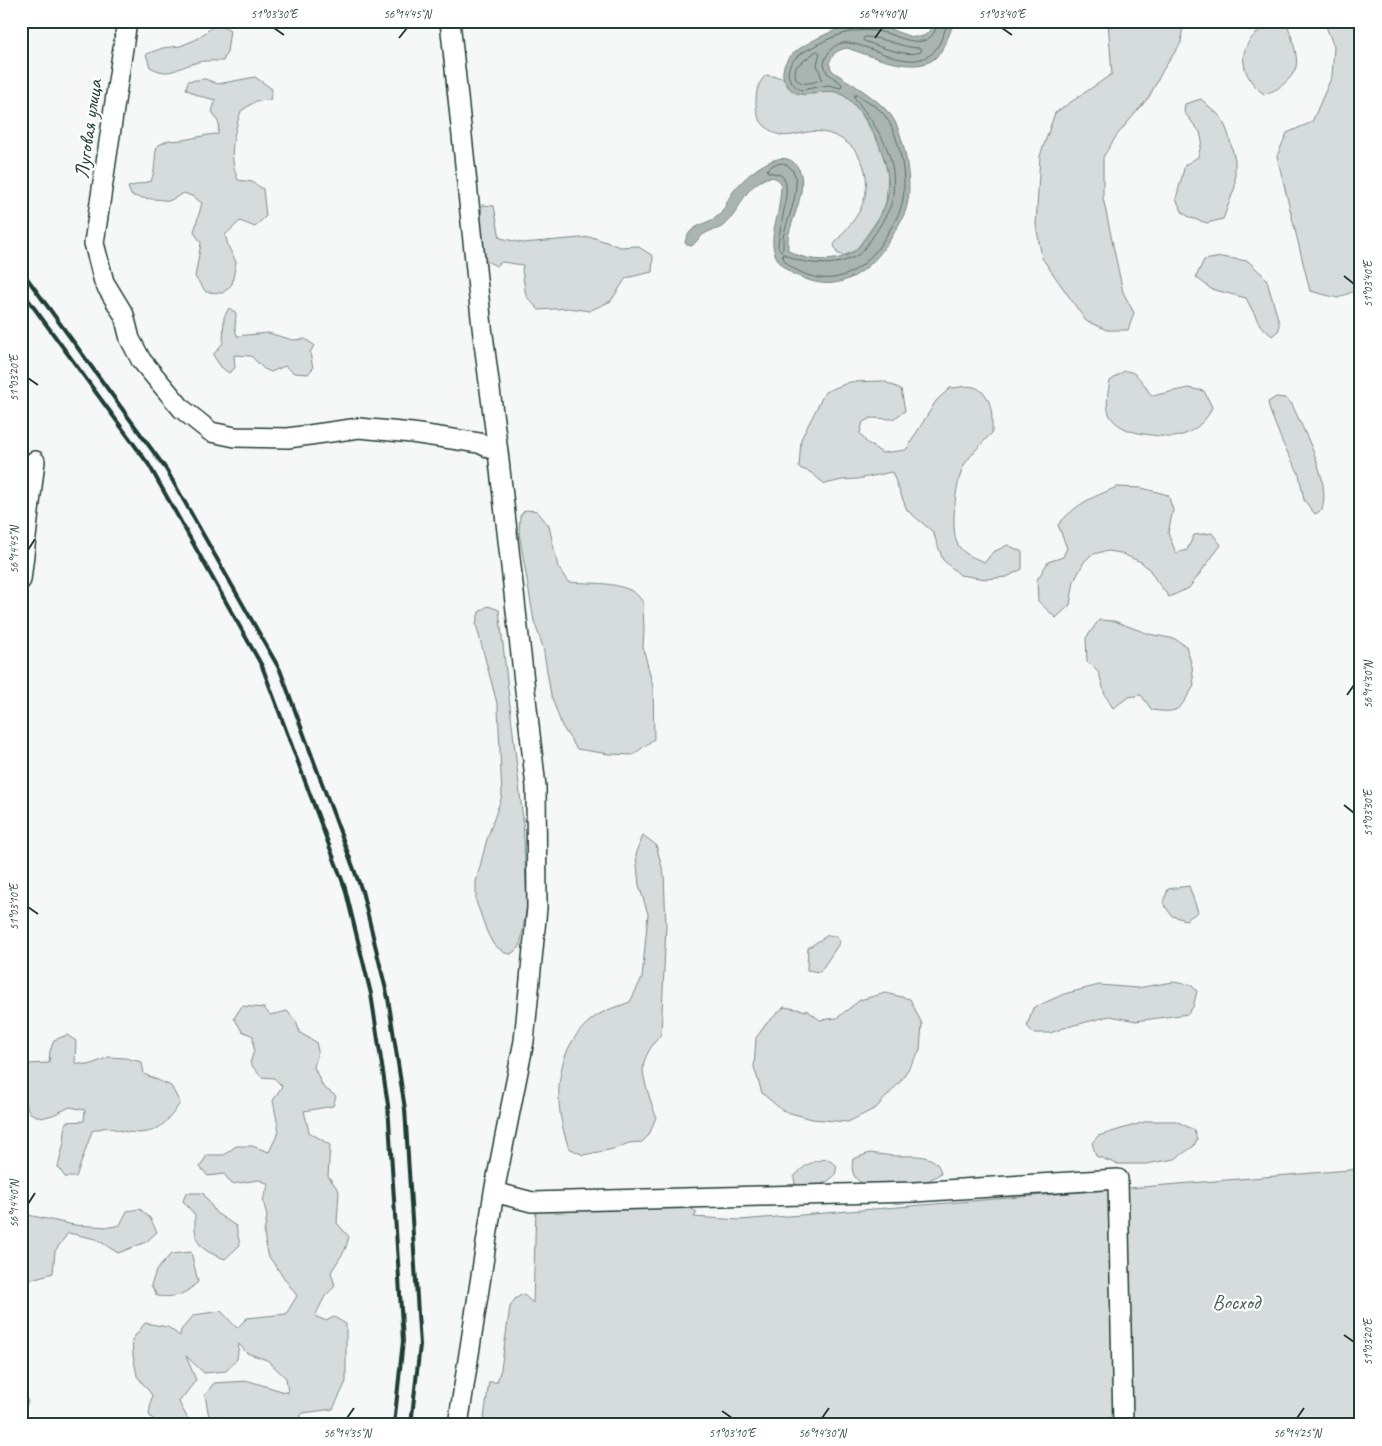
<svg xmlns="http://www.w3.org/2000/svg" width="1382" height="1446" font-family="Caveat,sans-serif">
	<rect width="100%" height="100%" fill="#f6f7f7"/>
	<filter id="ink" filterUnits="userSpaceOnUse"><feTurbulence type="fractalNoise" baseFrequency=".02" numOctaves="2"/><feDisplacementMap in="SourceGraphic" scale="10" xChannelSelector="R" yChannelSelector="G"/><feConvolveMatrix kernelMatrix="1 2 1 2 8 2 1 2 1" color-interpolation-filters="sRGB"/></filter>
	<g filter="url(#ink)">
		<!-- green -->
		<path fill="#d6dcdb" stroke="#7a8c88" d="M1108,21H1183L1181,43L1163,70L1149,97L1117,135L1103,157V198L1123,292L1134,313L1128,330H1107L1086,321L1042,258L1036,225L1040,156L1055,113L1112,74Z
			M1267,21H1286C1290,32 1299,56 1296,67C1293,79 1276,92 1264,94C1247,82 1236,59 1250,40C1255,34 1262,29 1267,24Z
			M1324,21H1361V288L1338,298L1310,291L1277,156L1287,133L1312,122L1332,76L1334,47Z
			M218,23L230,30L227,52L223,61C214,61 203,60 195,63C176,68 170,78 150,67L146,54L163,48L180,46L195,40Z
			M766,75L784,78L788,87L813,94L828,90L840,93L851,101L862,115L881,147L888,172L886,204L876,222L856,250L843,256L837,253L834,245C842,232 854,223 861,208C876,175 859,138 822,132C800,128 786,146 765,126C758,120 756,111 756,102C756,91 758,83 766,75Z
			M255,77L272,89L270,100L256,101L241,111C233,137 228,154 238,180L252,182L263,189L266,216L255,227L240,221L225,235L229,248L236,262L232,284L223,293L206,292L195,277L201,243L194,232L202,203L194,197L184,193L169,201C156,198 143,200 131,195L128,187L151,181C156,169 154,158 157,146L169,140C180,143 204,134 218,134L219,124L212,111L216,100L199,96L186,89L188,81L205,79L218,84Z
			M1201,99L1221,117L1228,133L1235,160V187L1223,219L1207,223L1191,218L1183,213L1176,199L1185,165L1198,157L1202,141L1200,132L1184,112L1185,104Z
			M482,205L494,206L500,238L523,243L592,237L620,247L637,246L653,256L652,272L626,278L611,301L589,311L569,308L539,310L526,296L522,270L523,265L502,262L496,266L481,258L479,238Z
			M1221,257L1248,261L1266,278L1279,322V330L1272,336L1260,325L1246,298L1211,289L1196,277L1204,260Z
			M229,308L236,313L235,328L237,336L268,333L293,340L305,339L314,345L310,353L313,368L308,374L294,373L285,366L271,372L264,369L251,356L234,355L235,368L229,373L221,367L213,355L223,343L224,317Z
			M1124,371C1138,370 1144,386 1152,396L1188,388L1204,391L1212,407C1207,422 1190,435 1174,437C1170,438 1164,436 1159,436C1142,434 1120,432 1110,416C1105,406 1108,391 1110,381Z
			M883,381L901,389L905,411L893,419L871,418L863,422L860,433L866,442L882,453L906,450L936,401L950,388C957,388 968,385 974,387C994,394 992,417 992,433C983,442 973,452 966,462C956,476 950,527 957,543C962,554 974,558 985,562L993,552L1008,545L1022,552V569L1007,577L986,579L960,575L943,560L933,532L907,510L892,472L858,479L842,480L825,484L810,472L799,468L801,439L825,392L850,382Z
			M1276,397L1285,398L1292,404C1304,433 1331,478 1322,510L1315,514L1304,500L1299,474L1283,444L1270,411L1268,402Z
			M1117,487L1142,488L1168,495L1173,510L1168,533L1176,553L1187,550L1194,535L1212,533L1221,545L1189,588L1169,597L1156,580L1149,569L1141,562L1120,553L1109,551L1101,552L1091,555L1084,562L1074,581L1070,605L1056,618L1038,601L1037,580L1048,562L1063,557L1067,548L1058,525C1077,503 1091,498 1117,487Z
			M525,510L537,511L549,526L558,567L568,582C589,584 612,581 632,591C636,593 640,598 643,602L644,631L643,647L653,687L654,739L633,755L609,754L577,749L562,726L551,695L543,647L534,621L519,533L520,516Z
			M488,606L499,610L523,820L527,905L520,947L511,954L505,953L493,944L487,932L476,901V882L487,839L502,796L498,707L476,624L479,612Z
			M1099,620L1114,621L1149,634L1175,639L1186,646L1192,666L1194,686C1179,709 1181,714 1152,710L1141,695L1129,697L1113,708L1105,695L1099,673L1087,661L1086,638Z
			M643,835L656,845L664,875L666,926L661,1034C654,1043 644,1055 643,1068C643,1082 652,1103 656,1117L649,1135L642,1142L629,1143L614,1149L583,1155L569,1148C552,1103 553,1044 598,1015C607,1009 620,1006 630,1002L642,978L648,914L639,885L636,855Z
			M1189,886L1198,912L1186,920L1172,916L1163,903L1168,889Z
			M828,935L836,936L840,942L820,972L807,970L808,948Z
			M1173,982L1191,985L1197,991L1193,1007L1188,1014L1136,1021L1110,1016L1067,1027L1050,1033H1033L1027,1026L1033,1008L1064,994L1099,985L1137,988Z
			M885,993L910,999L922,1024L920,1050L900,1082L876,1108L848,1122L812,1119L783,1111L762,1093L754,1067L756,1038L766,1024L784,1007L808,1011L820,1020L837,1018L860,1000Z
			M242,1006L264,1008L270,1015L287,1011L296,1021L300,1033L316,1042L318,1051L314,1067L323,1087L336,1096L333,1106L304,1111L309,1132L330,1145L328,1176L339,1191L337,1223L349,1237L345,1250L331,1272L335,1286L325,1296L315,1316L326,1321L334,1317L346,1324V1382L333,1409L303,1413L293,1425H215L209,1417L205,1395L214,1383L249,1381L288,1393L286,1378L267,1360L247,1353L239,1344L237,1359L226,1371L204,1373L186,1356L196,1380L179,1402L191,1425H159L149,1415L152,1395L137,1376L133,1355L132,1340L145,1323L168,1327L180,1336L181,1330L194,1315L221,1311L237,1328L247,1318L286,1314L297,1296L267,1254L264,1233L267,1216L263,1200L269,1184L259,1180L232,1184L224,1174L208,1176L200,1167L207,1155H224L236,1146H252L269,1152L279,1131L273,1101L282,1086L274,1078L261,1077L250,1063L254,1050L253,1036L242,1031L234,1018Z
			M67,1035L76,1041L75,1063L89,1065L109,1057L125,1058L142,1062L144,1074L171,1086L180,1103C164,1128 153,1137 122,1131C106,1127 108,1126 92,1131L76,1177H65L58,1167L64,1142L66,1122L84,1121L85,1110L70,1107L53,1115L41,1118L30,1113L25,1102L21,1097V1068L28,1064L49,1063L50,1051L54,1040Z
			M1148,1121H1176L1194,1130L1197,1139L1194,1146L1175,1159L1146,1164H1117L1096,1156L1092,1143L1098,1136Z
			M870,1153C879,1154 888,1156 898,1156C914,1156 937,1153 941,1173C934,1178 927,1182 920,1184C912,1186 904,1185 896,1186C876,1187 847,1189 853,1159Z
			M827,1159L837,1166L835,1175L828,1181L809,1190L802,1189L795,1184L794,1177C804,1165 812,1161 827,1159Z
			M1361,1169V1425H483L489,1382H497L501,1369L510,1307L515,1299L523,1294L533,1303L536,1208L683,1204L697,1212L694,1217L740,1220Z
			M186,1193H203L216,1213L236,1226L240,1245L225,1259C198,1249 194,1244 195,1215L183,1201Z
			M140,1209L150,1218L157,1232L146,1242L118,1253L96,1239L68,1233L55,1251L53,1273L21,1282V1254L28,1247C27,1236 21,1229 21,1218L28,1215L74,1225L110,1227L120,1225L127,1211Z
			M191,1252L198,1282C184,1295 176,1298 157,1296L151,1285L156,1271L171,1254Z
			M21,1355L28,1362L27,1372L21,1387Z
			M21,1388L28,1402L21,1416Z"/>
		<!-- water -->
		<path fill="#aab5b1" stroke="#72857f" d="M934,21H954C950,33 944,51 934,59C913,75 869,55 847,48C836,50 833,54 829,63L831,69L835,73C854,85 875,97 890,114C904,131 913,184 907,205C905,215 899,224 894,233C875,266 844,296 803,278C791,274 780,267 775,254C769,239 777,221 779,206C780,198 781,191 781,183C777,177 771,176 764,179C740,191 742,211 724,225C719,230 712,229 706,233C701,235 696,242 692,246L688,245L685,243C688,224 708,225 719,215C725,210 727,199 733,192C742,179 776,148 793,162C814,179 791,218 788,238C788,242 788,246 788,250C805,262 839,264 856,250C864,243 882,215 885,205C892,188 887,167 881,150C876,133 856,100 839,93C822,86 800,105 787,85C784,81 782,75 783,71C784,58 797,50 807,44C830,31 853,21 879,25C891,28 912,41 923,36C929,34 931,27 934,21Z"/>
		<g fill="none" stroke-linecap="round" stroke-linejoin="round">
			<!-- shore -->
			<path stroke="#576d66" stroke-width="1" d="M938,21C937,30 931,40 922,41C911,43 899,37 889,34C860,25 836,34 811,48C803,52 792,58 789,68C786,78 792,84 801,90L828,85L841,88L842,84L827,73L824,64C826,53 835,41 848,43C872,45 906,71 930,55C939,49 945,31 948,21
				M865,37C884,37 901,48 920,48L922,51C909,59 878,46 864,41L863,39Z
				M817,51L820,53L817,64L822,79C810,85 790,87 796,67Z
				M855,95H858C868,102 881,108 887,119C900,138 908,181 902,204C900,213 894,223 889,231C870,265 841,291 800,272C793,268 783,263 782,254H785C794,260 803,262 814,263C830,265 844,263 858,255C866,249 886,217 890,207C894,198 894,183 893,173C891,145 871,120 855,98Z
				M783,163C811,173 786,219 783,238C783,241 783,245 783,249L781,251L778,247C778,232 790,194 785,181C785,179 782,177 781,175L768,172L767,170L773,165Z"/>
			<!-- minor casing -->
			<g stroke="#1f3d34" stroke-width="22">
				<path id="minor" d="M127,21L94,243L104,282L124,315L130,339L141,360L182,409L211,432L235,437L288,438L359,428L412,433L479,443L498,452
					M450,21L482,327L498,452L536,787L537,908L524,1041L494,1192L458,1425
					M21,580L35,461
					M494,1192L532,1202L914,1192L1118,1179L1123,1425"/>
			</g>
			<!-- minor -->
			<use href="#minor" stroke="#fff" stroke-width="19"/>
			<!-- rail -->
			<path stroke="#1f3d34" stroke-width="4" d="M21,270L166,469L280,670L362,891L388,998L405,1109L420,1345L411,1425
				M21,290L149,465L262,666L345,888L371,994L388,1105L403,1341L394,1425"/>
		</g>
	</g>
	<!-- ticks -->
	<path fill="none" stroke="#1f3d34" stroke-width="2" d="M274,28L284,35M1002,28L1012,35M399,38L407,28M875,38L882,28M1344,276L1354,284M28,378L38,385M28,550L35,539M1347,695L1354,685M1344,805L1354,813M28,907L38,914M28,1204L35,1193M1344,1335L1354,1342M722,1411L732,1418M347,1418L354,1408M822,1418L829,1408M1297,1418L1304,1408"/>
	<g text-anchor="middle" dominant-baseline="central" stroke-width="4.5" stroke-linejoin="round" paint-order="stroke">
		<!-- street labels -->
		<g font-size="21" fill="#1f3d34" stroke="#fff">
			<text transform="translate(88 129) rotate(-82)">Луговая улица</text>
		</g>
		<!-- park labels -->
		<g font-size="21" fill="#445d55" stroke="#fff">
			<text x="1236" y="1302">Восход</text>
		</g>
	</g>
	<!-- margin -->
	<rect width="1382" height="1446" fill="none" stroke="#fff" stroke-width="55"/>
	<rect x="28" y="28" width="1326" height="1390" fill="none" stroke="#1f3d34" stroke-width="2"/>
	<g font-size="12" text-anchor="middle" fill="#1f3d34">
		<text x="274" y="18">51°03'30"E</text>
		<text x="407" y="18">56°14'45"N</text>
		<text x="882" y="18">56°14'40"N</text>
		<text x="1002" y="18">51°03'40"E</text>
		<text transform="translate(1368 284) rotate(-90)" y="4">51°03'40"E</text>
		<text transform="translate(14 378) rotate(-90)" y="4">51°03'20"E</text>
		<text transform="translate(14 550) rotate(-90)" y="4">56°14'45"N</text>
		<text transform="translate(1368 685) rotate(-90)" y="4">56°14'30"N</text>
		<text transform="translate(1368 813) rotate(-90)" y="4">51°03'30"E</text>
		<text transform="translate(14 907) rotate(-90)" y="4">51°03'10"E</text>
		<text transform="translate(14 1204) rotate(-90)" y="4">56°14'40"N</text>
		<text transform="translate(1368 1342) rotate(-90)" y="4">51°03'20"E</text>
		<text x="347" y="1437">56°14'35"N</text>
		<text x="732" y="1437">51°03'10"E</text>
		<text x="822" y="1437">56°14'30"N</text>
		<text x="1297" y="1437">56°14'25"N</text>
	</g>
</svg>
